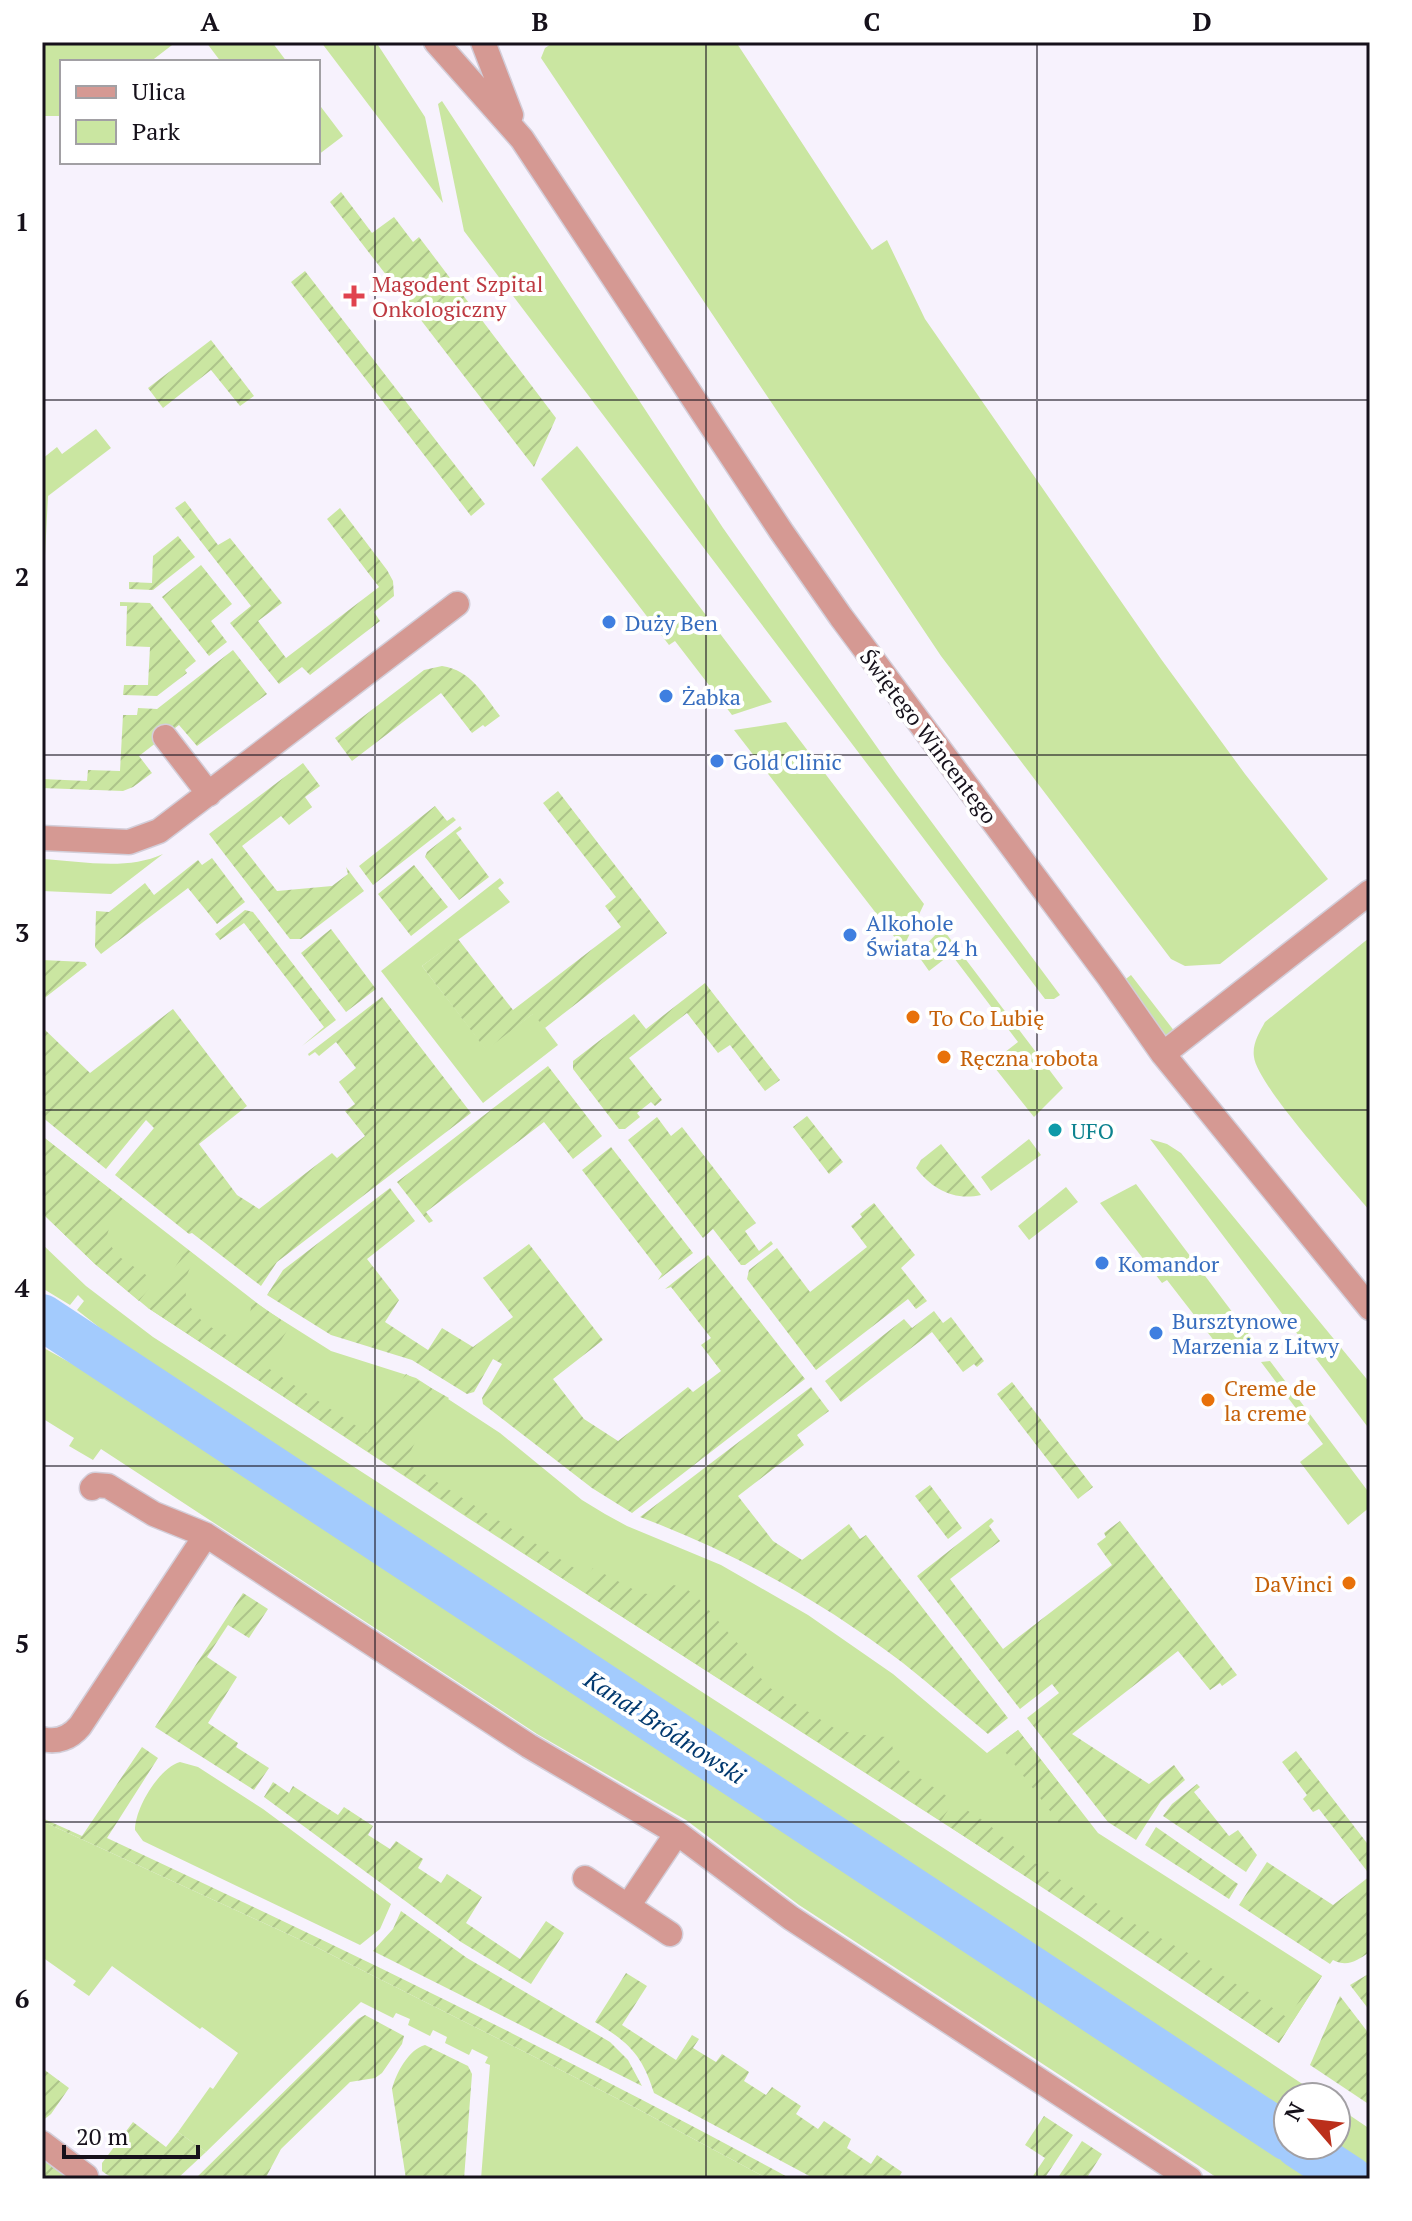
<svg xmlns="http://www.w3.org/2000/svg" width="1412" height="2221" font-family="'PT Serif',serif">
	<defs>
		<pattern id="garden-furrows" width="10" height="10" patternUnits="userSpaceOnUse" patternTransform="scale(2)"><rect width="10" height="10" fill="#cae6a1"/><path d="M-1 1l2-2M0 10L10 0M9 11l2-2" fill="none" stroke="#adc48a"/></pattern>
	</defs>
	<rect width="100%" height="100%" fill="#f7f2fd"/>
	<!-- green -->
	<path fill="#cae6a1" d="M42,42H176L150,62H62V116H44L42,151Z
		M206,42H272L287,62H221Z
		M321,42H376L425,117L443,203Z
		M554,42H736L872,250L887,240L925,319L1161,659L1245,774L1328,879L1220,964L1185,966L1171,959L941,656L541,58L545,48Z
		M442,101L723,528L896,774L1060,995L1054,999H1045L464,231L438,104Z
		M318,103L343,136L318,155Z
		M96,429L111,448L48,496L42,615V459L57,447L62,454Z
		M577,446L582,452L772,702L732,715L675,641L669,645L541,479Z
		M786,722L924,904L903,948L734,730Z
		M163,854L111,894L42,891V859C80,861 127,871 163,854Z
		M500,878L504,883L498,888L510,902L422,966L486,1049L534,1013L558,1045L483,1103L381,971Z
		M942,928L1063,1088L1034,1117L991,1063L1018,1042L951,954L929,971L917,954Z
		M1369,938L1370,939V1211C1348,1184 1257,1085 1254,1057C1252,1044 1259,1033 1265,1022Z
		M1131,975L1182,1041L1170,1056L1114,988Z
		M42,1136L266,1310L331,1351L416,1378L500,1433L582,1500L605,1514L627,1526L721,1565L808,1615L893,1674L987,1753L1018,1730L1098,1833L1322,1976L1279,2043L1085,1914L468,1518L148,1308L95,1264L42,1213Z
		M1029,1139L1041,1155L991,1191L981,1177Z
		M1150,1139L1167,1144L1181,1153L1370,1383V1430Z
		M1136,1184L1254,1341L1222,1351L1167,1280L1162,1283L1100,1203Z
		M1066,1187L1078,1202L1029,1240L1018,1226Z
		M42,1244L86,1286L153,1337L1075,1933L1322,2097H1288V2114L151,1368L77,1310L84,1301L78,1295L70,1305L42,1288Z
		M42,1347L96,1377L1311,2179H1219L799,1905L686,1820L537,1734L101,1449L93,1460L69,1446L74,1438L45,1420L42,1423Z
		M1270,1361L1370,1494V1507L1348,1525L1300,1462L1323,1444L1261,1362Z
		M180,1762L198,1767L263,1809L391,1904L380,1929L360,1945L143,1841L135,1830C135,1808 159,1768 180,1762Z
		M42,1821L316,1947L634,2107L768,2179H481L490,2065L485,2063L488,2057L472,2049L469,2055L445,2043L447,2037L433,2030L430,2036L408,2025L410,2019L396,2013L393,2018L361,2002L206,2152L178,2132L210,2087L213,2089L238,2053L202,2027L200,2029L112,1966L89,1996L73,1985L76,1981L42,1957Z
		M1336,2106L1370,2129V2168L1335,2145Z"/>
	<!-- garden -->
	<path fill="url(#garden-furrows)" d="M341,192L372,233L394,217L413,242L419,237L556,418L534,467L330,202Z
		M305,271L485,504L471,516L291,282Z
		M211,340L254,396L240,406L211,370L163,408L148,388Z
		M185,501L218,545L230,538L282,603L258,621L286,658L379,587L327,519L340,508L387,570L393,581L394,596L374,612L380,621L310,675L302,667L279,684L230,623L251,606L175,508Z
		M178,536L195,557L153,590L129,589V582L152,583L153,556Z
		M201,565L232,604L211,621L227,642L209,656L162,597Z
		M120,602L150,603L196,661L185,670L187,673L157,696L123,695L124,685H148L150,647L126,646L127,606H120Z
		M233,650L267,694L197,746L179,725L139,756L152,773L133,787L123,791L42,788V779L87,781L88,770L120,771L123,715H137L138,708L157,709Z
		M442,666C471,670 483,694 500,716L485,727L483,725L472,733L441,693L352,761L335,738L424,670Z
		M303,763L320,786L305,797L312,807L289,825L281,816L242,846L277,891L332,886L348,874L346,867L364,891L301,939H290L209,834Z
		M558,791L667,933L545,1028L533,1014L486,1050L422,966L458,939L513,1010L621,927L605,906L616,897L543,803Z
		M435,806L447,821L453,817L456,820L373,885L359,866Z
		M460,826L462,829L456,833L489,877L459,900L425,857L427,852Z
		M212,858L245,902L217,924L188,888L101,954L95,947L96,911L109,912L145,883L154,895L198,860L202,865Z
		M414,865L448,907L411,936L378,894Z
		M245,910L253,912L336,1020L302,1046L324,1027L244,923L220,940L215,934Z
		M331,929L376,989L346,1012L301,953Z
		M42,960L85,962L87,965L42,1000Z
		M705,983L780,1080L765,1091L730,1045L718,1053L687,1013L629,1058L662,1100L655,1106L651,1102L637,1113L640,1117L625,1129H619L573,1069V1061L634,1014L646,1029Z
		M382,997L471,1113L277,1262L261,1286L192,1233L189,1234L115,1175L154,1128L146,1120L106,1169L42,1117V1027L90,1073L173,1009L247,1106L199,1144L237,1195L259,1209L332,1153L337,1158L365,1136L345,1111L355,1104L339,1082L356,1068L336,1042L319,1056L315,1052L309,1056L308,1054Z
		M548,1066L602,1136L573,1159L544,1122L426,1212L433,1221L429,1223L397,1182Z
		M807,1116L843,1162L829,1174L793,1127Z
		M657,1117L671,1136L682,1127L756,1223L745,1231L759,1251L771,1241L773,1244L745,1265H741L713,1229L703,1238L628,1140Z
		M42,1136L129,1204L110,1225L106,1239L118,1256L155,1281L139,1301L95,1264L42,1213Z
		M941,1144L981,1195C954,1201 932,1189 916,1168L921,1160Z
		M611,1147L693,1253L658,1280L662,1274L582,1170Z
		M390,1188L415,1221L367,1259L399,1300L385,1322L428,1350L442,1328L473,1347L513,1317L483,1278L529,1244L603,1340L553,1379L584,1419L618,1441L688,1387L693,1392L721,1371L701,1345L711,1338L671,1287L665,1289L708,1255L805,1379L632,1513L592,1488L483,1404L482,1398L502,1364L493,1359L474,1392L467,1394L412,1360L331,1335L267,1295L283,1270Z
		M874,1203L915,1255L901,1268L927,1301L916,1309L908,1299L816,1370L747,1279L749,1270L777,1248L810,1292L867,1247L851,1226L862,1217L860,1214Z
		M187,1249L197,1257C175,1285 185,1314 216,1330C224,1334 231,1338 240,1338L248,1328L252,1300L290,1326L265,1366L367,1433L406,1374L449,1398L421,1431L405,1462L579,1571L571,1584L148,1308Z
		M934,1311L943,1323L951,1317L984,1361L977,1367L974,1364L963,1372L932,1332L841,1402L825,1381L904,1319L912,1328Z
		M1012,1382L1093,1487L1078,1499L997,1394Z
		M811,1387L829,1411L797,1435L804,1445L738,1496L773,1541L802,1560L849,1524L860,1539L866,1535L1008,1718L988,1734C960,1711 932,1686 903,1663C823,1602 734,1552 640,1517Z
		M930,1485L962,1528L948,1539L915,1496Z
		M991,1518L994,1521L989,1526L1000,1541L950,1579L1003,1649L1112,1565L1097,1544L1106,1537L1104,1533L1120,1521L1237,1675L1222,1686L1220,1683L1210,1690L1178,1651L1072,1734L1149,1784L1174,1765L1185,1780L1161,1801L1136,1840L1108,1822L1027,1718L1059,1693L1052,1684L1020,1709L917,1576Z
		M593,1568L640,1593L648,1594L674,1585L688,1590L700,1600L746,1653L757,1674L770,1688L834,1728L854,1734L886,1737L891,1742L895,1756L906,1769L954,1801L941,1821L579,1589Z
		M243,1593L268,1609L249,1638L228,1625L207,1657L237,1677L208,1723L238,1743L236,1747L269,1768L254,1790L155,1727Z
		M1018,1730L1082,1813L1063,1828L999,1744Z
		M142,1747L158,1758L107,1838C338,1946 567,2057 791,2179H768L634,2107L316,1947L42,1821V1818L82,1836Z
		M1296,1751L1370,1847V1875L1319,1809L1313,1812L1303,1799L1307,1795L1282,1762Z
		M273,1782L289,1793L293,1786L338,1815L344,1807L373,1826L368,1835L390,1849L396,1841L423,1859L418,1868L441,1883L447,1874L482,1897L466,1923L520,1959L546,1921L564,1933L531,1984L461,1942L264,1797Z
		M1197,1784L1200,1787L1194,1792L1229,1836L1238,1830L1257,1855L1246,1872L1163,1816L1172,1804Z
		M962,1807L987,1823L1027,1858L1096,1903L1188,1953L1288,2018L1317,1974L1322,1976L1279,2043L950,1827Z
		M1156,1827L1238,1884L1229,1899L1145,1845Z
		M1267,1862L1333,1905L1370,1876V1952C1357,1960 1348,1968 1333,1960L1330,1964L1239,1905Z
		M401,1911L467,1958L610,2042L628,2060L642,2086L373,1951L393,1929Z
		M626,1973L647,1986L622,2025L676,2060L692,2035L699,2039L693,2048L716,2062L722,2054L749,2072L744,2081L766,2095L772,2087L801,2106L796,2114L818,2129L824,2121L851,2139L847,2148L871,2164L877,2155L902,2172L898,2179H815L654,2093C642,2054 628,2042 595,2022Z
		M1370,1973V2011L1350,1985Z
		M1340,1996L1370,2035V2105L1310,2065Z
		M365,2015L404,2036L402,2044L382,2073L375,2078L350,2082L281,2149L265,2179H195L358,2019Z
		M425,2045L468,2066L472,2074L464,2179H406L392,2089C396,2073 409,2049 425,2045Z
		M42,2068L69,2088L51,2114L42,2121Z
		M1044,2116L1073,2135L1044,2179H1031L1045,2158L1025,2145Z
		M133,2122L166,2147L178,2132L206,2152L177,2179C158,2179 116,2185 102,2171V2163Z
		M1082,2141L1102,2154L1086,2179L1074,2176L1072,2179H1057Z
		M42,2159L67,2178L68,2179H42Z"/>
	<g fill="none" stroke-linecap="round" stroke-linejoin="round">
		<!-- canal -->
		<path stroke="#a3cbfd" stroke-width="46" d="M42,1317L1288,2138
			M1298,2145L1350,2179"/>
		<!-- minor casing -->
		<g stroke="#d3ced9" stroke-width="27">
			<path id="minor" d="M436,42L522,139L781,531L841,617L1109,977L1163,1054L1370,1308
				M483,42L511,115
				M165,737L209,794
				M42,838L129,842L159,831L457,604
				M1163,1054L1370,892
				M92,1488L95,1485L108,1486L154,1514L206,1535L529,1746L677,1833L791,1918L1190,2179
				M42,1739C57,1743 70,1738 80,1726L206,1535
				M585,1878L670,1934
				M628,1906L677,1833
				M42,2143L86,2176"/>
		</g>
		<!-- minor -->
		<use href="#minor" stroke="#d59993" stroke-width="24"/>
	</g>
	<!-- grid -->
	<path fill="none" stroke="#16111b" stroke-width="2" stroke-opacity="0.55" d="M375,42V2179M706,42V2179M1037,42V2179M42,400H1370M42,755H1370M42,1110H1370M42,1466H1370M42,1822H1370"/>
	<!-- markers -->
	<path fill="#e0444e" stroke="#fff" stroke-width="3" d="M350 284h8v8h8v8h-8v8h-8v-8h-8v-8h8z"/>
	<g fill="#3f7fe0" stroke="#fff" stroke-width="3">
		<circle cx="609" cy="622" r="8"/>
		<circle cx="666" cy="696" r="8"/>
		<circle cx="717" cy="761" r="8"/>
		<circle cx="850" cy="935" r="8"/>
		<circle cx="1102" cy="1263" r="8"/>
		<circle cx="1156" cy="1333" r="8"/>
	</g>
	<g fill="#e8710a" stroke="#fff" stroke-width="3">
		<circle cx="913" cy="1017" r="8"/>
		<circle cx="944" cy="1057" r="8"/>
		<circle cx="1208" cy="1400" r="8"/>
		<circle cx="1349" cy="1583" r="8"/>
	</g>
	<circle fill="#0f9aa8" stroke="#fff" stroke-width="3" cx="1055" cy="1130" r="8"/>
	<g text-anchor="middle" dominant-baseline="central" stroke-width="8" stroke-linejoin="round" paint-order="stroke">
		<!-- health labels -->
		<g font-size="22" fill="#be3a42" stroke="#fff" text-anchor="start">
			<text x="372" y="283">Magodent Szpital<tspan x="372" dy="25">Onkologiczny</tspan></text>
		</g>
		<!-- shop labels -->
		<g font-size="22" fill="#366cbe" stroke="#fff" text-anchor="start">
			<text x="625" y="622">Duży Ben</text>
			<text x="682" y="696">Żabka</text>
			<text x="733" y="761">Gold Clinic</text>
			<text x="866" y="922">Alkohole<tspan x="866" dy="25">Świata 24 h</tspan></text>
			<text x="1118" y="1263">Komandor</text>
			<text x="1172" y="1320">Bursztynowe<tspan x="1172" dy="25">Marzenia z Litwy</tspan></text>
		</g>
		<!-- street labels -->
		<g font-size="22" fill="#16111b" stroke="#fff">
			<text transform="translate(929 736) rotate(53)">Świętego Wincentego</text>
		</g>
		<!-- food labels -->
		<g font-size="22" fill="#c56008" stroke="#fff" text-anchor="start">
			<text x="929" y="1017">To Co Lubię</text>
			<text x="960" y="1057">Ręczna robota</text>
			<text x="1224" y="1387">Creme de<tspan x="1224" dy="25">la creme</tspan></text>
			<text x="1333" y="1583" text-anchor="end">DaVinci</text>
		</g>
		<!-- culture labels -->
		<g font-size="22" fill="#0d838f" stroke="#fff" text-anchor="start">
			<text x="1071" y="1130">UFO</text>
		</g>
		<!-- water labels -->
		<g font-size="24" font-style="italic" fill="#02396f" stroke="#fff">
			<text transform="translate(665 1727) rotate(33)">Kanał Bródnowski</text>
		</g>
	</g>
	<!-- border -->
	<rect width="1412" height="2221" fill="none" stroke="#ffffff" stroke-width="88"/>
	<!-- legend -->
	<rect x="60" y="60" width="260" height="104" fill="#ffffff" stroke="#a2a0a4" stroke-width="2"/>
	<rect x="76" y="86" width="40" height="12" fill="#d59993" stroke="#a2a0a4" stroke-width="2"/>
	<text x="132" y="100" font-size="24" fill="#16111b">Ulica</text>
	<rect x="76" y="120" width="40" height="24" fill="#cae6a1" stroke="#a2a0a4" stroke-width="2"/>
	<text x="132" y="140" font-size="24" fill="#16111b">Park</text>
	<!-- north arrow -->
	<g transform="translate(1312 2121) rotate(298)"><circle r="38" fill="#ffffff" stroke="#a2a0a4" stroke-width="2"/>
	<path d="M0-6L14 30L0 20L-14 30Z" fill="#bb2f1b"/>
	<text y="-12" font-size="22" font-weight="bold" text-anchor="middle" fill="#16111b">N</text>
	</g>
	<!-- scale -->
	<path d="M64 2145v12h134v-12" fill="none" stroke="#16111b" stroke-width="4"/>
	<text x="76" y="2145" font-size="24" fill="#16111b" stroke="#ffffff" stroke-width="6" paint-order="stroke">20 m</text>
	<rect x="44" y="44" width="1324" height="2133" fill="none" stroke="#16111b" stroke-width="3"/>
	<g font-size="26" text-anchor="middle" font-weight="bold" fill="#16111b">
		<text x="210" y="31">A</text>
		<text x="540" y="31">B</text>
		<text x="872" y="31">C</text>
		<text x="1202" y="31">D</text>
		<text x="22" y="231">1</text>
		<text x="22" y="586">2</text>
		<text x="22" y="942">3</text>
		<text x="22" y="1297">4</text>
		<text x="22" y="1653">5</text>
		<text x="22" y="2008">6</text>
	</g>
</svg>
